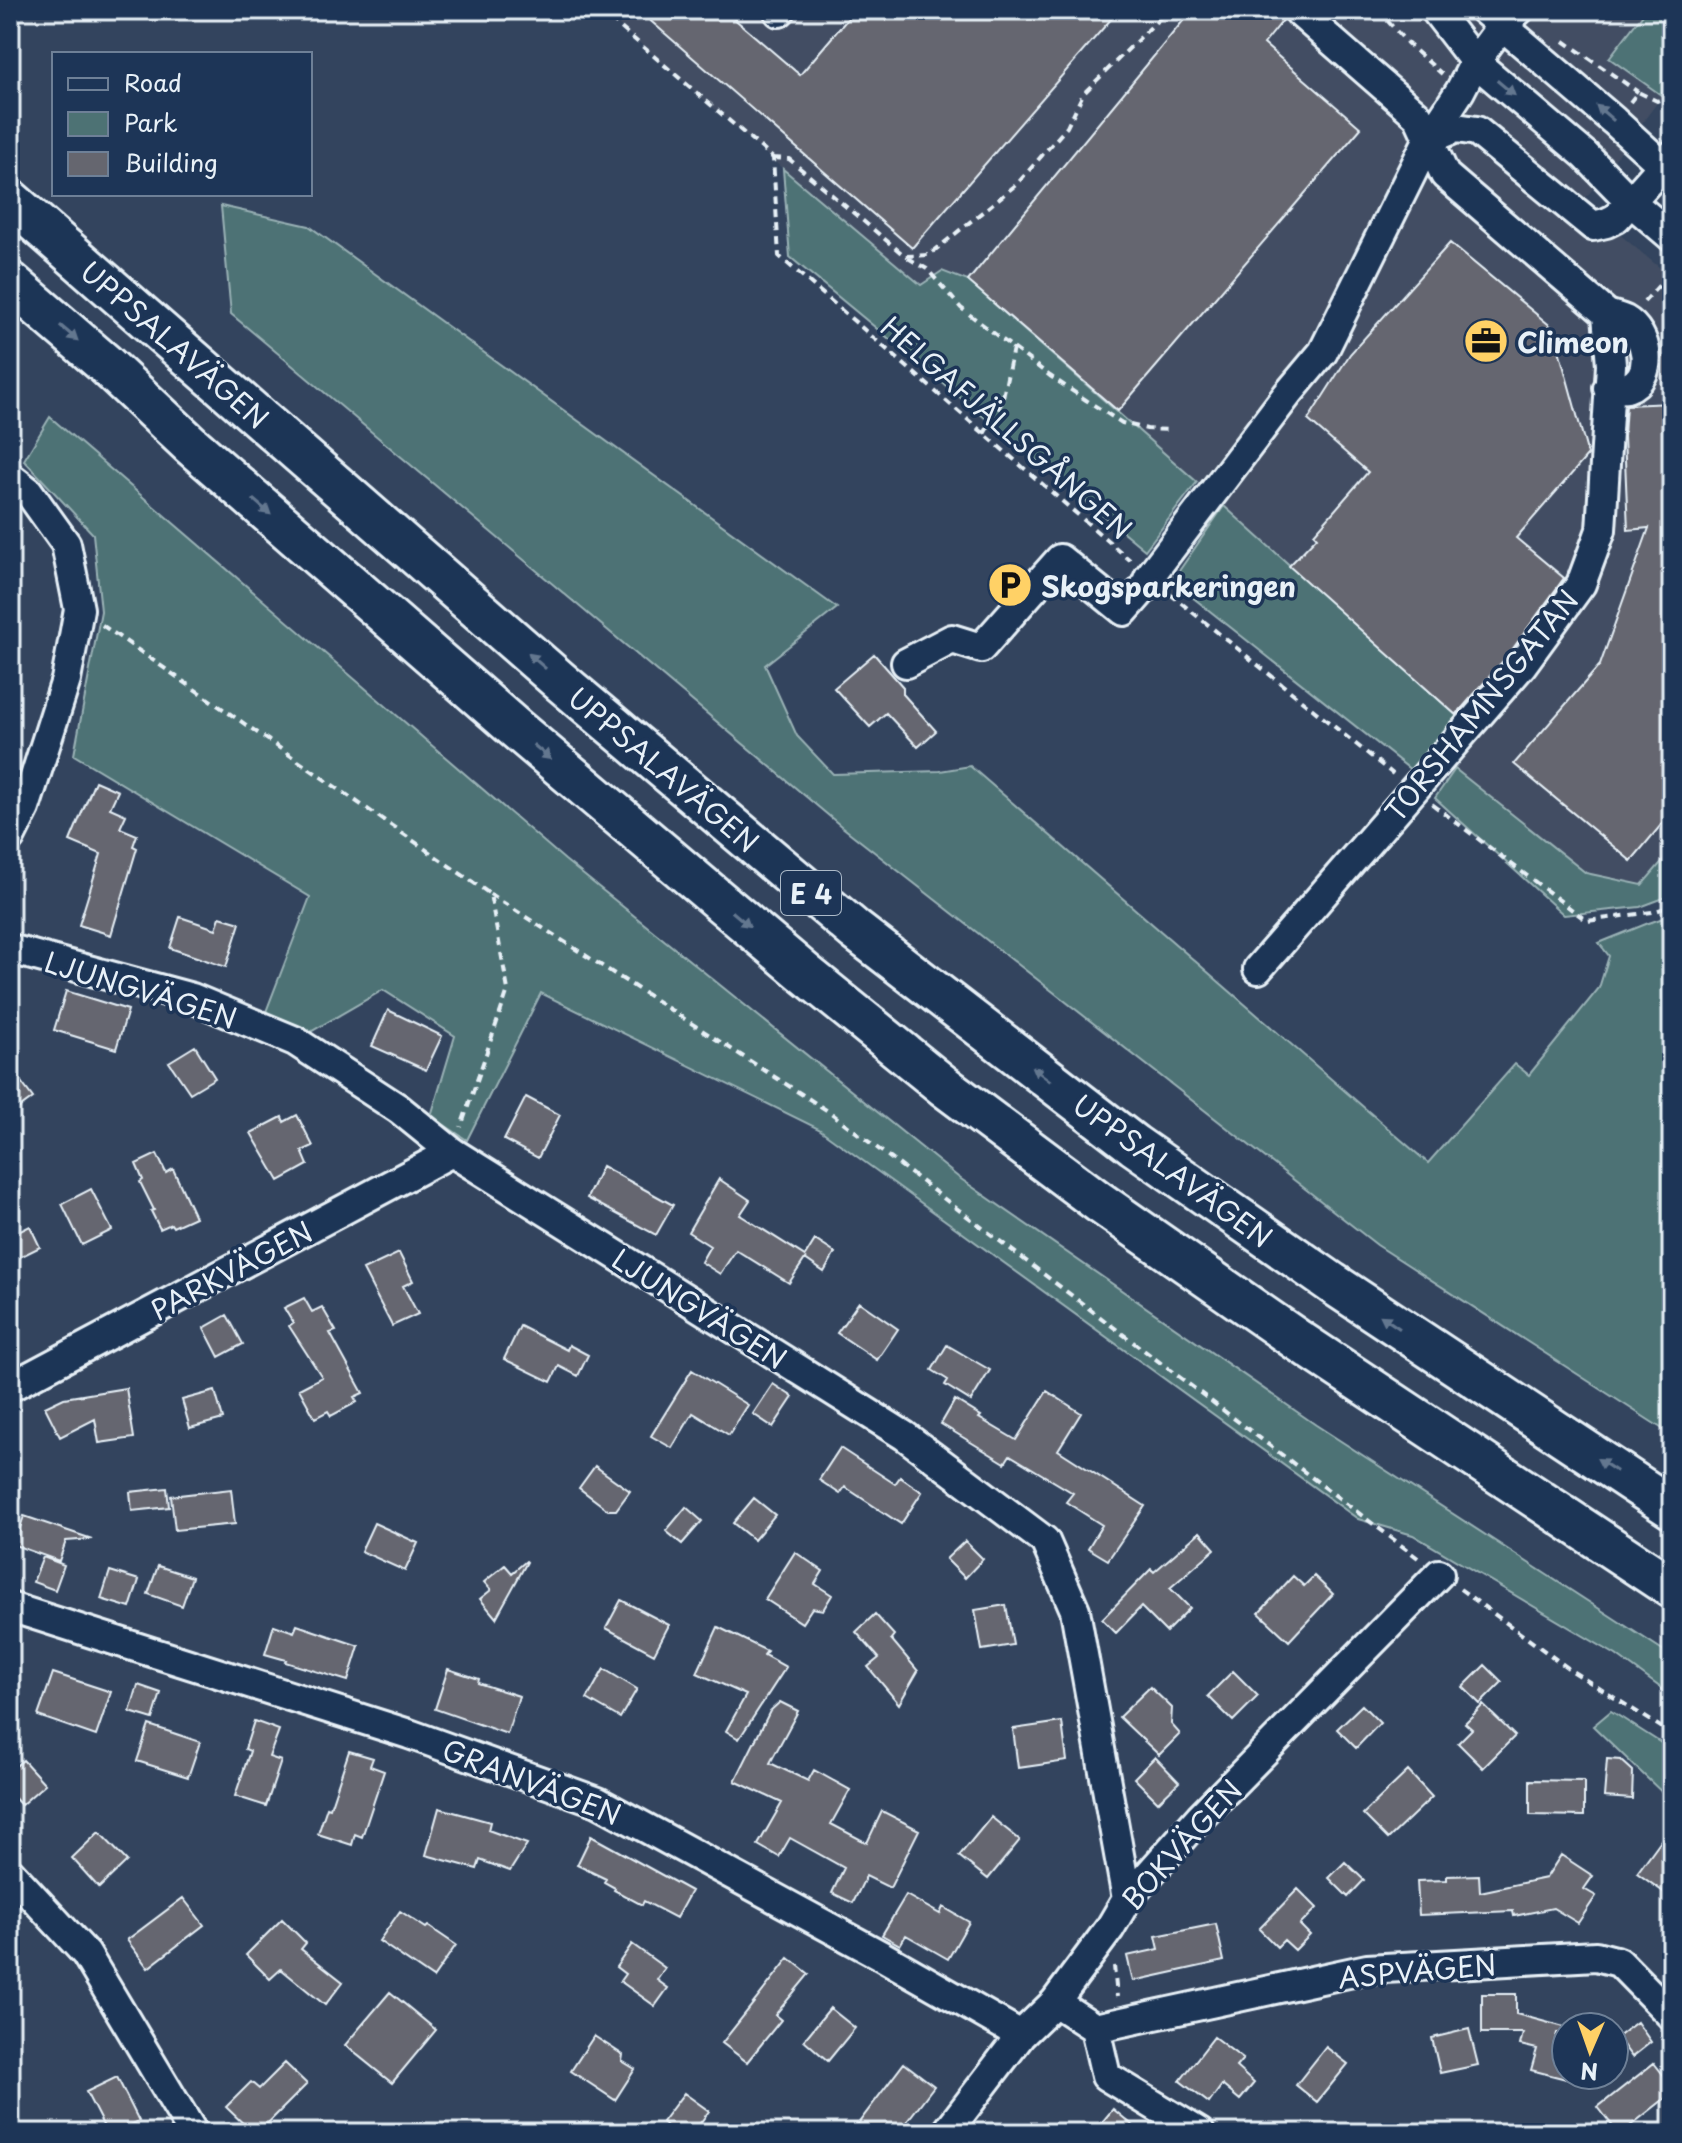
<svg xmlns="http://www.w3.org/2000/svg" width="1682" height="2143" font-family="'Playpen Sans',sans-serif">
	<rect width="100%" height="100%" fill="#33445e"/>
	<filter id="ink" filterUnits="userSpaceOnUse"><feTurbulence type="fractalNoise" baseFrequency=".0125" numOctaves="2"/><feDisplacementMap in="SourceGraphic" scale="16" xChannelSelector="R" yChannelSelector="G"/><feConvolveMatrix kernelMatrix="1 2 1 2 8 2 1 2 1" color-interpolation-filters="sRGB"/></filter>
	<g filter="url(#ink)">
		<!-- built -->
		<path fill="#424e63" d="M602,10H1672V83L1582,203L1672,278V850L1642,885L1586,874L1455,769L1426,752L1457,716L1224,506L968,281L942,272L921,285L783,169Z"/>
		<!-- green -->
		<path fill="#4d7274" stroke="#9ab2b6" stroke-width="2" d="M1646,10H1672V83L1661,95L1609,58Z
			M783,169L921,285L942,271L968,281L1197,482L1145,550L790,257Z
			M221,206L309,226L837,608L765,665L797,736L833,774L940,771L970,766L1428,1163L1515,1064L1529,1075L1599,988L1609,956L1599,943L1646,924L1672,915V1435L1377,1245L841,826L231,314Z
			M50,417L565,860L958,1177L1316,1425L1672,1656V1696L1616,1655L1413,1535L1358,1519L819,1129L541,993L467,1140L431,1116L455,1036L383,990L300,1038L264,1017L310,897L74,755L101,611L93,534L24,460Z
			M1224,506L1457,716L1411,770L1172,581Z
			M1455,769L1586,873L1642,885L1672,850V895L1640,907L1564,915L1435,798Z
			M1611,1711L1672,1750V1802L1593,1726Z"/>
		<!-- building -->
		<path fill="#65666f" stroke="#e8f1f8" stroke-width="2" d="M638,10H724L800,75L855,10H1119L912,248Z
			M1192,10H1283L1284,19L1264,44L1361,128L1118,411L968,281Z
			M1450,243L1553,328L1588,455L1516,538L1564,578L1509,654L1456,715L1289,566L1317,537L1314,534L1368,472L1308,420L1350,354Z
			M1672,403V812L1631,861L1514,764L1600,665L1649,528L1628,530L1624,436L1626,405Z
			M874,654L903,687V694L936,731L918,747L886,713L870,727L834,688Z
			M95,781L118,791L110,808L126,815L120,828L137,835L133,846L137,848L111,935L79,925L101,854L70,841Z
			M180,917L216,929L220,917L240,923L226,967L170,948Z
			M66,991L128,1010L116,1049L54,1030Z
			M388,1010L442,1036L426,1070L372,1046Z
			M195,1046L215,1078L190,1093L169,1062Z
			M10,1067L33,1098L10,1115Z
			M526,1097L560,1115L538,1158L504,1140Z
			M297,1115L313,1146L302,1151L308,1165L279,1181L251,1133L282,1117L284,1122Z
			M157,1154L166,1173L173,1169L195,1217L173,1227L171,1224L160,1229L151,1211L154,1210L140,1182L143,1180L136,1164Z
			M602,1166L673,1205L656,1235L587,1198Z
			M719,1179L750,1200L740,1215L805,1256L815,1240L835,1253L824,1272L805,1259L789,1283L736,1250L720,1274L701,1262L710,1246L688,1232Z
			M91,1189L112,1230L82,1245L62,1204Z
			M30,1226L40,1247L10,1262V1236Z
			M399,1253L413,1281L403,1286L418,1314L392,1326L363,1270Z
			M304,1298L312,1312L322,1307L336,1331L330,1333L363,1393L354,1397L357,1402L331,1416L328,1411L315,1418L299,1389L322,1377L289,1326L293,1323L284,1308Z
			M859,1302L898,1329L877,1360L837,1333Z
			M227,1315L243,1344L219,1357L204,1328Z
			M520,1326L567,1350L569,1345L588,1355L578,1376L559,1366L551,1382L504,1359Z
			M947,1345L990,1370L971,1401L945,1385L948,1380L932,1370Z
			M692,1370L748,1405L729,1435L693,1413L672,1448L651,1436Z
			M773,1384L793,1397L773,1427L753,1414Z
			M126,1388L134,1438L99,1443L95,1419L60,1437L45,1407L64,1398Z
			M215,1391L223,1419L190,1428L182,1400Z
			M1047,1391L1081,1413L1058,1450L1145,1506L1108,1560L1088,1548L1102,1525L1066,1502L1073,1493L1010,1455L1005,1463L941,1424L955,1400L981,1416L979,1418L1016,1440Z
			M840,1448L895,1484L900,1477L922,1492L901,1524L845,1487L840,1494L819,1480Z
			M595,1466L630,1491L616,1510H608L579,1488Z
			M167,1488L169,1507L132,1511L130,1492Z
			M231,1489L235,1524L175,1530L171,1496Z
			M754,1498L775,1515L754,1540L733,1523Z
			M686,1507L702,1521L682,1544L666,1531Z
			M24,1516L92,1539L66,1541L59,1561L14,1545Z
			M374,1523L418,1543L405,1571L361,1551Z
			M1200,1532L1215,1549L1170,1588L1190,1608L1166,1632L1141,1607L1116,1633L1102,1619L1151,1569L1154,1572Z
			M965,1541L983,1559L965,1578L946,1559Z
			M795,1552L823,1571L815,1584L832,1595L823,1610L812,1608L802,1623L765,1599Z
			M43,1557L64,1565L55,1590L33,1582Z
			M526,1561L527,1562L496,1618L480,1599L491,1590L484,1582L505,1565L512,1573Z
			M158,1566L192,1577L182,1606L148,1594Z
			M110,1571L139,1580L130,1608L101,1599Z
			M1293,1576L1304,1586L1314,1576L1333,1594L1289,1641L1259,1613Z
			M621,1600L669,1625L654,1654L606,1628Z
			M1006,1605L1013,1645L982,1650L975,1610Z
			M875,1614L894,1635L891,1639L918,1671L899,1704L868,1667L879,1658L856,1632Z
			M274,1625L294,1632L297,1625L359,1646L348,1681L285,1662L286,1660L265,1654Z
			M718,1627L767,1651L764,1655L786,1667L739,1739L726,1731L746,1695L697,1673Z
			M1485,1665L1502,1682L1480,1704L1463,1687Z
			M448,1669L479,1679L478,1683L519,1696L507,1734L435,1709Z
			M604,1669L637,1689L620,1718L587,1699Z
			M1233,1671L1258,1696L1233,1721L1208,1696Z
			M53,1673L111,1692L96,1736L38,1716Z
			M138,1685L161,1693L153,1719L130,1712Z
			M1150,1687L1172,1708L1171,1724L1180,1734L1159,1755L1119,1717Z
			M780,1702L798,1711L770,1763L808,1781L814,1770L850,1790L831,1824L867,1843L882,1811L919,1830L890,1888L866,1876L853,1903L832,1893L844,1868L790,1838L779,1857L758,1845L782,1803L735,1781L770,1711Z
			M1362,1705L1380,1723L1356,1748L1337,1729Z
			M1483,1705L1515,1736L1483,1768L1458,1743L1472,1729L1465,1723Z
			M254,1721L279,1730L269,1757L281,1761L266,1806L235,1796L250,1751L245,1749Z
			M1062,1722L1067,1761L1018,1768L1013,1729Z
			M149,1725L200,1742L188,1777L137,1761Z
			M349,1751L373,1758L370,1766L384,1771L362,1837L355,1834L352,1845L318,1834L327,1807L330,1808Z
			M1155,1757L1179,1782L1158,1802L1134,1778Z
			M1607,1759L1621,1760L1633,1771L1632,1799L1604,1797Z
			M23,1760L45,1784L21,1805L10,1793V1771Z
			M1408,1771L1432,1797L1388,1839L1363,1814Z
			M1530,1780L1584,1781V1816L1530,1815Z
			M439,1808L490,1822L488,1830L527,1844L510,1871L480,1860L477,1869L426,1855Z
			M991,1817L1020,1840L988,1879L959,1856Z
			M1672,1825V1898L1637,1873Z
			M99,1832L127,1861L99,1888L72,1858Z
			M591,1836L691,1891L676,1918L644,1901L642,1905L614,1890L615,1888L604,1882L606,1879L577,1865Z
			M1561,1855L1593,1876L1584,1889L1596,1896L1578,1923L1553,1908L1514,1916L1513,1911L1419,1915L1417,1881L1447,1880V1876L1479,1875L1480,1892L1546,1878Z
			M1345,1862L1364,1880L1348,1897L1329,1878Z
			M1298,1889L1317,1908L1300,1925L1310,1935L1295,1950L1284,1940L1277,1947L1259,1929Z
			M906,1895L940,1914L943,1907L969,1922L948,1959L906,1935L900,1945L882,1935Z
			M183,1898L204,1925L148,1968L127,1940Z
			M400,1911L426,1928L428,1926L456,1945L433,1978L379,1941Z
			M282,1919L306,1943L301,1949L343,1982L325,2005L281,1969L270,1979L246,1955Z
			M1216,1924L1224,1961L1133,1981L1127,1956L1159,1949L1156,1936Z
			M632,1944L665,1968L657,1980L668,1988L655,2006L620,1981L625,1974L616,1967Z
			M789,1958L809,1974L775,2015L781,2020L747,2062L722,2043Z
			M390,1992L436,2030L392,2083L345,2045Z
			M1482,1994H1516V2014L1564,2027L1563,2033H1557L1554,2045L1566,2049V2079L1531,2070L1537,2049L1520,2045L1523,2033H1482Z
			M830,2008L855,2028L828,2061L804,2040Z
			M1637,2022L1651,2042L1632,2057L1617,2037Z
			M1469,2029L1478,2065L1440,2073L1432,2038Z
			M594,2036L623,2055L622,2061L635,2069L615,2100L571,2071Z
			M1214,2037L1243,2059L1236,2067L1254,2083L1240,2100L1222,2085L1209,2103L1180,2081Z
			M1326,2047L1348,2064L1317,2102L1296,2085Z
			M285,2063L307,2084L258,2133H253L226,2107L251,2082L259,2089Z
			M904,2063L934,2086L898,2133H851Z
			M1654,2063L1672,2086V2093L1621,2133H1618L1598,2107Z
			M117,2077L139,2121L114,2133H107L86,2092Z
			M684,2093L709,2111L693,2133H676L662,2122Z
			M1113,2109L1142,2133H1093Z"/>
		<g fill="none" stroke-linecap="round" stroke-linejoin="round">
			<!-- minor casing -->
			<g stroke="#e8f1f8" stroke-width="34">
				<path id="minor" d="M1435,10L1475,62L1585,155L1631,202L1672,237
					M1484,10L1614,121L1672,174
					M779,12L781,10
					M1428,140L1456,128L1477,131L1593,226L1606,223L1616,218L1672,155
					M1607,314C1612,316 1619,317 1625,320C1648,333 1656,377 1627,388C1622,389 1614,388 1608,388
					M10,477L28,491L66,544L79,609L66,680L25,808L10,838
					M906,663L952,639L981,648L1060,559L1124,611L1145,587L1149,577L1287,395L1323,352L1428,140L1460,91L1475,62L1503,24L1519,10
					M10,949L192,998L295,1041L399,1109L452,1152L905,1436L1045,1541L1075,1610L1127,1899
					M1258,969L1522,665L1581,584L1601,530L1611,365L1607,314L1445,175L1418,116L1300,13
					M10,1387L452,1152
					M10,1607L409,1734L598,1802L882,1956L1021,2035
					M10,1872L86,1954L193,2133
					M1055,2002L1095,2028L1106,2076L1200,2133
					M1095,2028L1367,1969L1596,1956L1619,1962L1672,2016
					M946,2133L1021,2035L1055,2002L1110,1928L1127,1899L1200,1817L1439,1574"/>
			</g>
			<!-- highway casing -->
			<g stroke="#e8f1f8" stroke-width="46">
				<path id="highway" d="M10,200L561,682L855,930L1134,1145L1332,1283L1672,1508
					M10,282L105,364L191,445L515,728L807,975L944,1086L1099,1202L1296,1339L1672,1588"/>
			</g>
			<!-- path -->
			<path stroke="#e8f1f8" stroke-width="4" stroke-dasharray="8 6" stroke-linecap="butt" d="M600,10L773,158L779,256L1130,560
				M1378,10L1407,43L1442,74
				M1564,41L1638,92
				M1630,102L1638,92L1657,101L1664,98L1672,89
				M773,158L789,159L905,256L929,255L1017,184L1067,127L1083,94L1168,10
				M908,258L927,269L961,308L1050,376L1086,400L1122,423L1147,429L1171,430
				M1644,302L1672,271
				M984,434L1002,402L1013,348
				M1170,594L1393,774
				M102,625L490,894L508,990L461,1127
				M1432,804L1587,921L1652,912L1672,906
				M490,894L831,1113L1418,1558
				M1460,1589L1572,1671L1672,1734
				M1114,1966L1117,1997"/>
			<!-- minor -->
			<use href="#minor" stroke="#1d3557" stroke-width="28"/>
			<!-- highway -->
			<use href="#highway" stroke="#1d3557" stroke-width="40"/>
		</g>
		<!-- one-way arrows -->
		<defs><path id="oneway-solid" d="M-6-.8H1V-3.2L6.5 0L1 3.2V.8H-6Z" transform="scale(2)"/></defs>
		<g fill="#64778f">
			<use href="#oneway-solid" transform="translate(1506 88) rotate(40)"/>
			<use href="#oneway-solid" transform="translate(1605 113) rotate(-139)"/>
			<use href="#oneway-solid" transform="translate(69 333) rotate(41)"/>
			<use href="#oneway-solid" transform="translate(262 507) rotate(41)"/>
			<use href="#oneway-solid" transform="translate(537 661) rotate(-139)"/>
			<use href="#oneway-solid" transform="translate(542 752) rotate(40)"/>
			<use href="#oneway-solid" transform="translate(741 919) rotate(40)"/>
			<use href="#oneway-solid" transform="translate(1041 1074) rotate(-143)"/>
			<use href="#oneway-solid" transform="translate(1390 1322) rotate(-146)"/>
			<use href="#oneway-solid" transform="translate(1607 1465) rotate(-147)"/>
		</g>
	</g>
	<!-- icons -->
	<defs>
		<g id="office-disc" transform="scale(2.3)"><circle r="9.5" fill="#ffd166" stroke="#1d3557"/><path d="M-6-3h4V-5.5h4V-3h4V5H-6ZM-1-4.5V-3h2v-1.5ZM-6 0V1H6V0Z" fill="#111"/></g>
		<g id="parking-disc" transform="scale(2.3)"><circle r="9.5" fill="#ffd166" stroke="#1d3557"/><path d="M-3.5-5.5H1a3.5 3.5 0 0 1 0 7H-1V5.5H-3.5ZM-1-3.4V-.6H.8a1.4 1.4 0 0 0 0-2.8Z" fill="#111"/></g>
	</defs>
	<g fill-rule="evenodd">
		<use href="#office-disc" x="1486" y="341"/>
		<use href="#parking-disc" x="1010" y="585"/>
	</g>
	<g text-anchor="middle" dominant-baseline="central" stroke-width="7" stroke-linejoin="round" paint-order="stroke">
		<!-- shield labels -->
		<rect fill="#1d3557" stroke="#abb9c8" stroke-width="2" x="781" y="871" width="60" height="44" rx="6"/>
		<g font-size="26" font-weight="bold" fill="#e8f1f8">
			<text x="811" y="893">E 4</text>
		</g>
		<!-- poi labels -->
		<g font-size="28" font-weight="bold" fill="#e8f1f8" stroke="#1d3557" text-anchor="start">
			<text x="1517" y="341">Climeon</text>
			<text x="1041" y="585">Skogsparkeringen</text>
		</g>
		<!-- street labels -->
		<g font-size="28" fill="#e8f1f8" stroke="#1d3557">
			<text transform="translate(175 344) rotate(41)">UPPSALAVÄGEN</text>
			<text transform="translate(1007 427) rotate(41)">HELGAFJÄLLSGÅNGEN</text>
			<text transform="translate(1481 705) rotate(-51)">TORSHAMNSGATAN</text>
			<text transform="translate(664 769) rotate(40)">UPPSALAVÄGEN</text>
			<text transform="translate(141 989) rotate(17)">LJUNGVÄGEN</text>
			<text transform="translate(1173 1170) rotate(36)">UPPSALAVÄGEN</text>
			<text transform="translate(231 1270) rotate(-28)">PARKVÄGEN</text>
			<text transform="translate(700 1308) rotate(32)">LJUNGVÄGEN</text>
			<text transform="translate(532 1781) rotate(21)">GRANVÄGEN</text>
			<text transform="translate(1181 1844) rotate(-48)">BOKVÄGEN</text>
			<text transform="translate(1417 1970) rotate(-5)">ASPVÄGEN</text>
		</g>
	</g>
	<!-- margin -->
	<rect width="1682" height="2143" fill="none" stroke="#1d3557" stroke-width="40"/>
	<rect x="20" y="20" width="1642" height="2103" fill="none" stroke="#e8f1f8" stroke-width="3" filter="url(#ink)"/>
	<!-- legend -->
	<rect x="52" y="52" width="260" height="144" fill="#1d3557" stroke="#6e8097" stroke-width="2"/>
	<rect x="68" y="78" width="40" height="12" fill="#1d3557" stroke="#6e8097" stroke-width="2"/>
	<text x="124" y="92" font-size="24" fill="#e8f1f8">Road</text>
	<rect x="68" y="112" width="40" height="24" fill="#4d7274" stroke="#6e8097" stroke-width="2"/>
	<text x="124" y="132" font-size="24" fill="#e8f1f8">Park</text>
	<rect x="68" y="152" width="40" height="24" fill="#65666f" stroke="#6e8097" stroke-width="2"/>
	<text x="124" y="172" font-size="24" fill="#e8f1f8">Building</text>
	<!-- north arrow -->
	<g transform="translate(1590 2051) rotate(182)"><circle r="38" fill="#1d3557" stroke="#6e8097" stroke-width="2"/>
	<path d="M0-6L14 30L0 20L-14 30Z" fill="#ffd166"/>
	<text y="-12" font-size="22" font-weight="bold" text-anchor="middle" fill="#e8f1f8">N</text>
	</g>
</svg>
